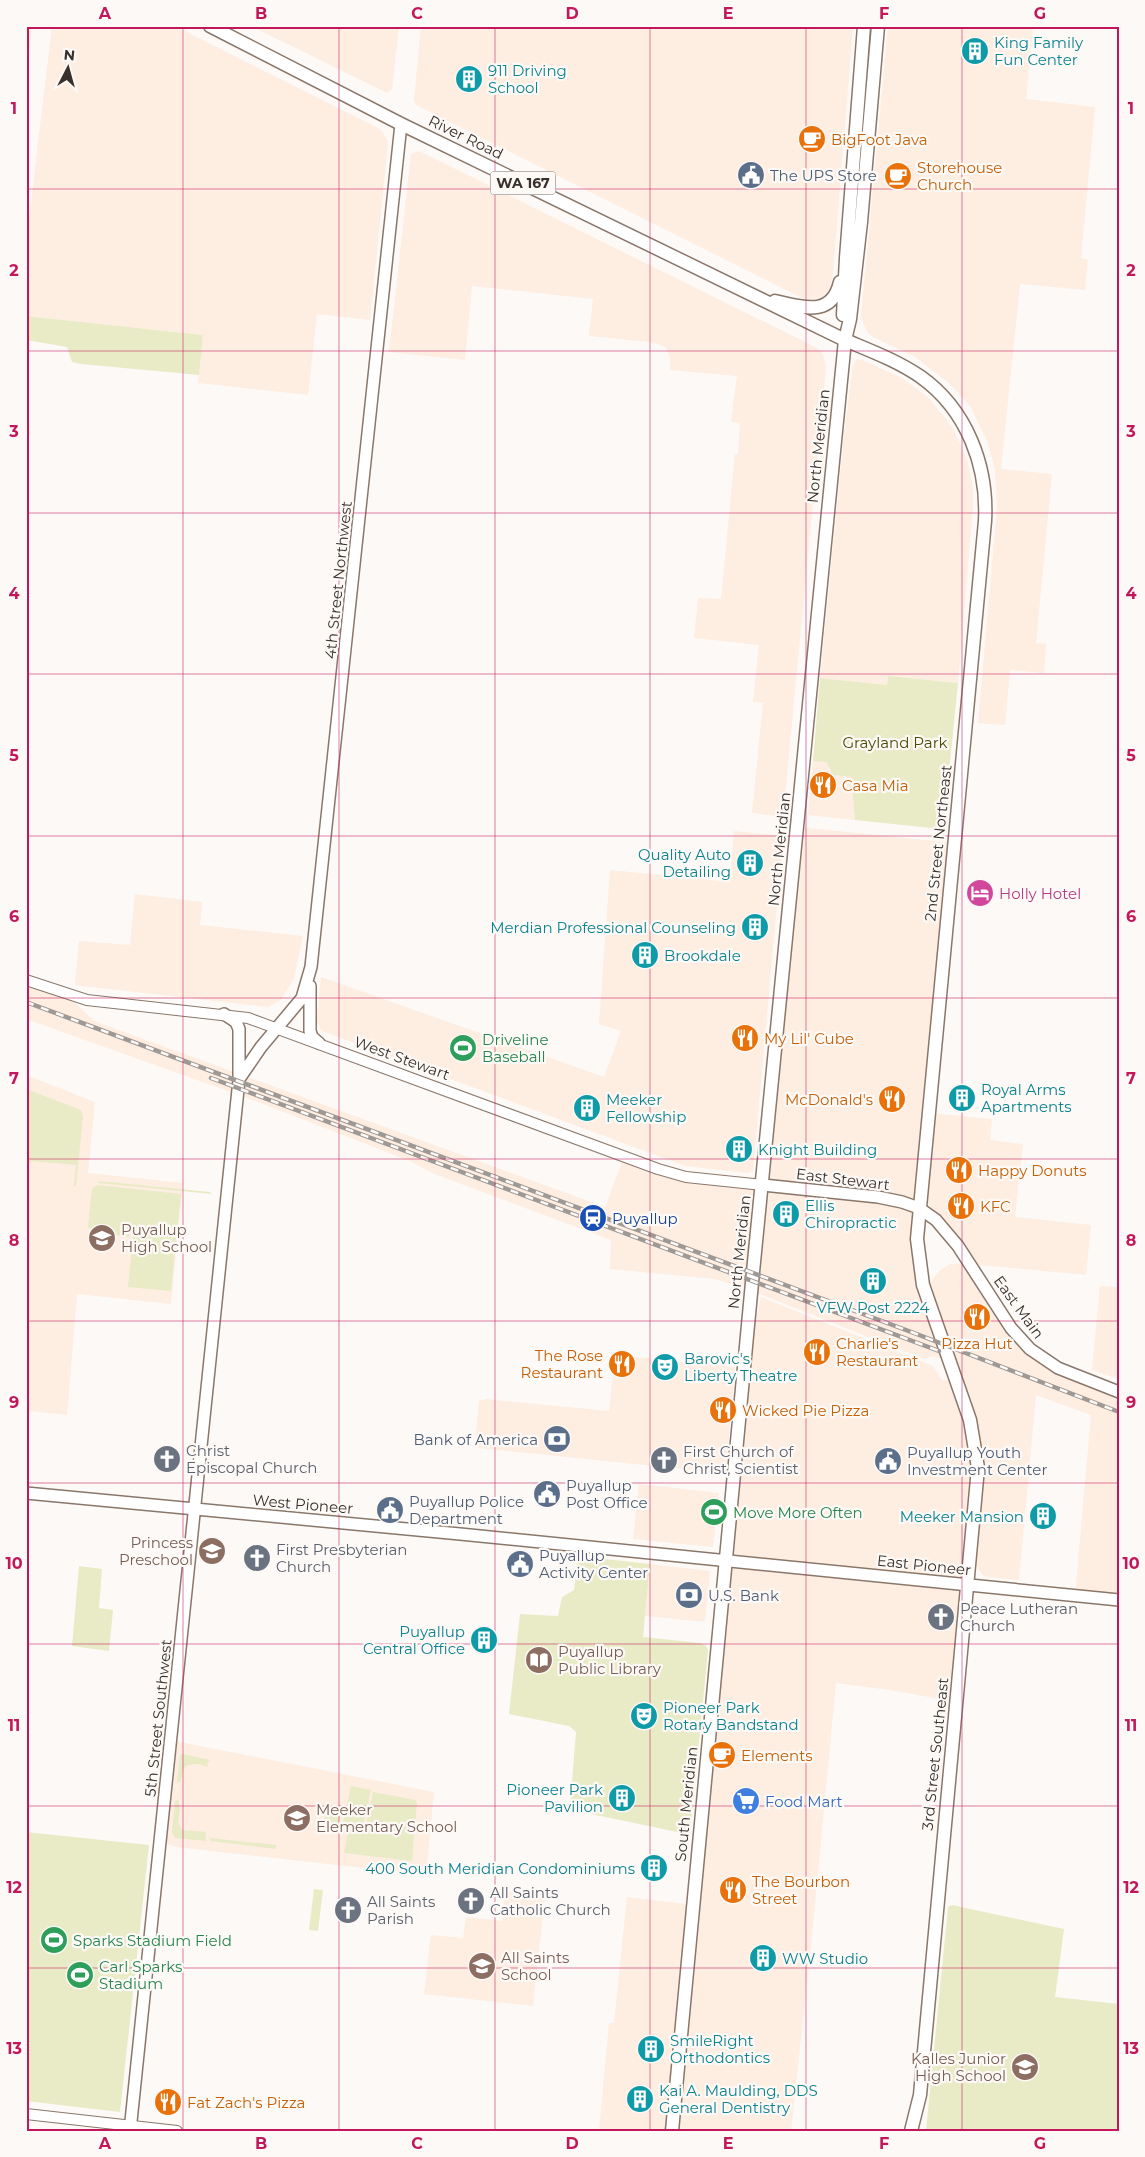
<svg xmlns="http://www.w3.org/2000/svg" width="1145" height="2157" font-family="Montserrat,sans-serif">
	<rect width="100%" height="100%" fill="#fdf9f6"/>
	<!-- built -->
	<path fill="#feede1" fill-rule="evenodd" d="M26,26H32L26,81Z
		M52,26H175L378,128L383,132L388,142L370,320L317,314L308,395L198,383L203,335L26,316V244Z
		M251,26H399L392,89L387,93Z
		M421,26H853L833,273L829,290L823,296L815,299L802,298L416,105L414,100Z
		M888,26H1033L1026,99L1095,107L1081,258L1088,260L1085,290L1020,284L1001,469L1052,474L1036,643L1046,644L1044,673L1010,670L1005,725L978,723L997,507L995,469L988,443L970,406L949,383L915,357L873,337L867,332L861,318Z
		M419,151L817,348L823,354L826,366L783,817L752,813L763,703L753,702L759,645L694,638L698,598L721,599L735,454H738L740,423L731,422L737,376L670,370V357L666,348L661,345L650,342L589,336L593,299L472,286L465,360L389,352L411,154Z
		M860,359L902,378L929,398L953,428L968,462L973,489V506L958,683L888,676L887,685L820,678L844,435L853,365L856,360Z
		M813,761L826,762L829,770L837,776L851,777L855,820L808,815Z
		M798,827L954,843L929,1113L992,1119L990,1140L1023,1144L1015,1217L1091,1225L1086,1275L970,1264L1030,1349L1119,1392V1600L1075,1596L1091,1415L1036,1395L1019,1580L986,1577L982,1574L975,1563L957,1702L890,1690L836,1683L812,1936L791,2131H599L609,2023H614L627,1897L693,1905L746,1361L761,1297L933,1366L942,1380L956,1381L950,1362L933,1356L924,1359L752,1291L715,1279L610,1269L611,1240L432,1173L410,1161L245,1097L26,1019V980L66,994L94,1021L605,1207L624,1157L658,1169L762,1185ZM925,1199L969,1264H950L939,1271L932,1280L928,1299L919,1208Z
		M734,831L783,836L753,1171L747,1173L685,1166L322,1031L317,1022L321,977L604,1077L621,1031L599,1024L610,870L730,882Z
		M135,894L202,902L200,925L303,936L294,978L281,1000L268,1007L75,985L79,941L130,945Z
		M26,1075L95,1102L88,1173L183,1183L171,1304L77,1294L67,1415L30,1411L26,1444Z
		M1100,1286L1119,1287V1379L1092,1370Z
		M615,1355L733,1367L735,1370L726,1468L722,1473L478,1448L475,1441L479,1401L485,1399L609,1411Z
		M639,1484L719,1493L713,1547L633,1539Z
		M650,1564L710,1571L705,1622L645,1616Z
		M170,1740L434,1792L426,1875L176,1847L159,1841Z
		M505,1891L545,1895L533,2006L424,1994L431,1935L463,1938L466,1917L502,1921Z"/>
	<!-- green -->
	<path fill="#e8ebc5" d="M26,316L203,335L199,375L81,364L72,362L67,347L26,340Z
		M888,676L958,683L944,822L941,829L855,820L851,777L833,775L826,762L813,761L820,678L887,685Z
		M26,1089L81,1110L83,1117L76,1186H74L76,1165L32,1161L26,1166Z
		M98,1181L210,1192L212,1194L99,1183Z
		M97,1185L181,1194L171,1291L128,1287L134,1225H131L129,1237L95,1232L88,1227L92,1189Z
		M578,1556L650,1564L643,1637L700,1643L706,1646L708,1650L691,1823L686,1831L677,1832L572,1810L570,1807L576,1732L569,1726L509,1714L520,1614L558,1616L562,1597L574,1590Z
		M79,1566L102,1569L99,1608L113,1610L109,1651L72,1646Z
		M182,1754L210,1760L207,1763L208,1767L199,1764L187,1765L183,1770L181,1781L177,1783L180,1755Z
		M351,1786L371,1790L363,1826L343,1822Z
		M373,1792L415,1800L417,1803L412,1861L344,1853L349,1826L365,1829Z
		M178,1799L180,1808L178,1823L182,1830L206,1832V1841L175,1838L172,1832L175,1801Z
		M326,1805L340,1806L338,1829L324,1827Z
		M26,1832L149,1845L120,2112L26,2101Z
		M210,1838L276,1845V1849L210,1841Z
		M314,1889L323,1890L318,1931L309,1930Z
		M952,1905L1064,1929L1055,1997L1119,2004V2131H926L948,1907Z"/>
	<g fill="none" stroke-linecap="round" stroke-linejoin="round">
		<!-- tertiary casing -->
		<g stroke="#8a776a" stroke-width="12">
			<path id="tertiary" d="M26,980L87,1000L248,1018L658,1169L686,1177L763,1185
				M26,2114L177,2131"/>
		</g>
		<!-- secondary casing -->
		<g stroke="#8a776a" stroke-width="14">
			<path id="secondary" d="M310,986V1031L312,1037L319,1043
				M239,1079L261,1047L302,998L311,967L401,124
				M763,1185L878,1197L902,1202L919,1208L936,1220L958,1246L1011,1328L1030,1349L1058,1368L1119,1392
				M26,1493L460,1534L1119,1600
				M130,2131L239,1080V1029L236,1022L224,1014"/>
		</g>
		<!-- primary casing -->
		<g stroke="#8a776a" stroke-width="15">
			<path id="primary" d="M210,26L401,124L845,340C871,351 898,361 921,377C967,410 988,466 985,521L917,1239L923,1285L970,1420L978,1468L920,2095L911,2131
				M775,301C802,307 832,318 840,282
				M843,315L846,258L864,26
				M672,2131L753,1272L845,340L850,319L861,222L878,26"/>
		</g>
		<!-- tertiary -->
		<use href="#tertiary" stroke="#fff" stroke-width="10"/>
		<!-- secondary -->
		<use href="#secondary" stroke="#fff" stroke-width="11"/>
		<!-- primary -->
		<use href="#primary" stroke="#fff" stroke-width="12"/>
		<!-- rail casing -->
		<g stroke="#9f9995" stroke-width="4.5">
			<path id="rail" d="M26,1002L914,1333L1119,1412
				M211,1078L939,1351"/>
		</g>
		<!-- rail -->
		<use href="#rail" stroke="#fdf9f6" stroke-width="2.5" stroke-dasharray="8" stroke-linecap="butt"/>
	</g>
	<!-- grid -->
	<path fill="none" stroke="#c2185b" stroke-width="1" stroke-opacity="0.55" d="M183,26V2131M339,26V2131M495,26V2131M650,26V2131M806,26V2131M962,26V2131M26,189H1119M26,351H1119M26,513H1119M26,674H1119M26,836H1119M26,998H1119M26,1159H1119M26,1321H1119M26,1483H1119M26,1644H1119M26,1806H1119M26,1968H1119"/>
	<!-- icons -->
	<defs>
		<g id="building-disc" transform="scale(1.4375)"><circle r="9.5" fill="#0f9aa8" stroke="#fdf9f6"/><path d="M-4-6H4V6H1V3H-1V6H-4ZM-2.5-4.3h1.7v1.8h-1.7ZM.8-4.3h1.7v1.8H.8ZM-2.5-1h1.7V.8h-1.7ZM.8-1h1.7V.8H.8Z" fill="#fff"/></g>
		<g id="cafe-disc" transform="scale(1.4375)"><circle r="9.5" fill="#e8710a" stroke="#fdf9f6"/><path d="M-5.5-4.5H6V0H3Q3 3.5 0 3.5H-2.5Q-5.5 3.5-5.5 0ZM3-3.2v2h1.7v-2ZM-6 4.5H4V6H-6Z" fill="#fff"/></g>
		<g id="civic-disc" transform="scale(1.4375)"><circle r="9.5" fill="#5c6f8a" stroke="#fdf9f6"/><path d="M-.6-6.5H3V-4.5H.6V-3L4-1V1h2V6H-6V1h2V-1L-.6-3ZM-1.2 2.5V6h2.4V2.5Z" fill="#fff"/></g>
		<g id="restaurant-disc" transform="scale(1.4375)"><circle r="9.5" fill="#e8710a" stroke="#fdf9f6"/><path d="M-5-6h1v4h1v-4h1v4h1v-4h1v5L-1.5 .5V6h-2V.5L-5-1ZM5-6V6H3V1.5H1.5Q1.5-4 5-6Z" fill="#fff"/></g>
		<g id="hotel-disc" transform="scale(1.4375)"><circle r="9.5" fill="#d1479c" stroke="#fdf9f6"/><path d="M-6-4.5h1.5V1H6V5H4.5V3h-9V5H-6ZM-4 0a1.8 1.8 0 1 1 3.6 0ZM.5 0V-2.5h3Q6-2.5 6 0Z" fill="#fff"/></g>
		<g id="stadium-disc" transform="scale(1.4375)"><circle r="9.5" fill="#2e9e5b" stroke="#fdf9f6"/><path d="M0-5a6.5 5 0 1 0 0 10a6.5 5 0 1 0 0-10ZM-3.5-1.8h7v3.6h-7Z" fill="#fff"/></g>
		<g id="station-disc" transform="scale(1.4375)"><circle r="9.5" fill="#1a4fb4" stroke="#fdf9f6"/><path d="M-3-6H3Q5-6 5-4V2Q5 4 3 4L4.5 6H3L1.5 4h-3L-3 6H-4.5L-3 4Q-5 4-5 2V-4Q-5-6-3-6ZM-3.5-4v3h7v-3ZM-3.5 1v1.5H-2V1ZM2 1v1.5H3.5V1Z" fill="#fff"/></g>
		<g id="school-disc" transform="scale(1.4375)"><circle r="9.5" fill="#8d6e63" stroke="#fdf9f6"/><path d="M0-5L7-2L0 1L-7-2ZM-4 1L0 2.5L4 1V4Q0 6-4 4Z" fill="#fff"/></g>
		<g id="theatre-disc" transform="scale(1.4375)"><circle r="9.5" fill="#0f9aa8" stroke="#fdf9f6"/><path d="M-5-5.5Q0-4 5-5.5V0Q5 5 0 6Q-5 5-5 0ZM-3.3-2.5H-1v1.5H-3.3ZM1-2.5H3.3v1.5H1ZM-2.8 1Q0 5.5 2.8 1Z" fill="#fff"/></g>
		<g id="bank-disc" transform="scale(1.4375)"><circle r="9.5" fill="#5c6f8a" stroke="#fdf9f6"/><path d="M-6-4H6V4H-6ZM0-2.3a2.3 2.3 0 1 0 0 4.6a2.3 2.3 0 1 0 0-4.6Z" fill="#fff"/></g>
		<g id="church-disc" transform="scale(1.4375)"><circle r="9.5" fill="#6b7280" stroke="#fdf9f6"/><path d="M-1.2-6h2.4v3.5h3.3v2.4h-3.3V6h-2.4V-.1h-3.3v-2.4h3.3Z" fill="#fff"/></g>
		<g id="library-disc" transform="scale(1.4375)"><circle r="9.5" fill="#8d6e63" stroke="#fdf9f6"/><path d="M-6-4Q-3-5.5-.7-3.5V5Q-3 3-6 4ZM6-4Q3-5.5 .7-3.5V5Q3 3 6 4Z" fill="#fff"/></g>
		<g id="supermarket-disc" transform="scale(1.4375)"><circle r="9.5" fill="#3f7fe0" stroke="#fdf9f6"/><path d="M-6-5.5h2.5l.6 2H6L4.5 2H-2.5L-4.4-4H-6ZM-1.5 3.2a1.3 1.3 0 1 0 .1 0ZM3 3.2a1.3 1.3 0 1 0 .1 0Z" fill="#fff"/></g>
	</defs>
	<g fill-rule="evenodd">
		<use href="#building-disc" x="975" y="51"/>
		<use href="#building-disc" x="469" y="79"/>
		<use href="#cafe-disc" x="812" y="139"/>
		<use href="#civic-disc" x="751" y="175"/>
		<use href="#cafe-disc" x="898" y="176"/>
		<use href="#restaurant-disc" x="823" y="785"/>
		<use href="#building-disc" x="750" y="863"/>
		<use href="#hotel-disc" x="980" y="893"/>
		<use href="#building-disc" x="755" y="927"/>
		<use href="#building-disc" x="645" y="955"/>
		<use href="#restaurant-disc" x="745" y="1038"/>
		<use href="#stadium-disc" x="463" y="1048"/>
		<use href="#building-disc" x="962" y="1098"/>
		<use href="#restaurant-disc" x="892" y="1099"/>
		<use href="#building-disc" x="587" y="1108"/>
		<use href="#building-disc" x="739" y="1149"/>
		<use href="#restaurant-disc" x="959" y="1170"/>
		<use href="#restaurant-disc" x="961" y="1206"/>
		<use href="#building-disc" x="786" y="1214"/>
		<use href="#station-disc" x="593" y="1218"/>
		<use href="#school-disc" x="102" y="1238"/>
		<use href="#building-disc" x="873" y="1281"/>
		<use href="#restaurant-disc" x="977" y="1317"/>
		<use href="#restaurant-disc" x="817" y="1352"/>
		<use href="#restaurant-disc" x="622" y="1364"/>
		<use href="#theatre-disc" x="665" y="1367"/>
		<use href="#restaurant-disc" x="723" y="1410"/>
		<use href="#bank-disc" x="557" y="1439"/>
		<use href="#church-disc" x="167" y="1459"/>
		<use href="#church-disc" x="664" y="1460"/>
		<use href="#civic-disc" x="888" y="1461"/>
		<use href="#civic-disc" x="547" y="1494"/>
		<use href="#civic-disc" x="390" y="1510"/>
		<use href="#stadium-disc" x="714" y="1512"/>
		<use href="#building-disc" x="1043" y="1516"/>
		<use href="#school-disc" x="212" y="1551"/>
		<use href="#church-disc" x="257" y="1558"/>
		<use href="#civic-disc" x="520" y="1564"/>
		<use href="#bank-disc" x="689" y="1595"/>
		<use href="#church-disc" x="941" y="1617"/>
		<use href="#building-disc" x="484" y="1640"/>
		<use href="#library-disc" x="539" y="1660"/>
		<use href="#theatre-disc" x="644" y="1716"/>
		<use href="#cafe-disc" x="722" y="1755"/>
		<use href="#building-disc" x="622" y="1798"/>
		<use href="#supermarket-disc" x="746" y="1801"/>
		<use href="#school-disc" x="297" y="1818"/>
		<use href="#building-disc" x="654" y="1868"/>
		<use href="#restaurant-disc" x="733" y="1890"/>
		<use href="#church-disc" x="471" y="1901"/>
		<use href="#church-disc" x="348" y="1910"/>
		<use href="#stadium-disc" x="54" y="1940"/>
		<use href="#building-disc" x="763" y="1958"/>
		<use href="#school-disc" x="482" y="1966"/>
		<use href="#stadium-disc" x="80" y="1975"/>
		<use href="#building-disc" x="651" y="2049"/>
		<use href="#school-disc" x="1025" y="2067"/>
		<use href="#building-disc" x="640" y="2099"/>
		<use href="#restaurant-disc" x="168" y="2102"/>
	</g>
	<g text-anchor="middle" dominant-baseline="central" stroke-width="4.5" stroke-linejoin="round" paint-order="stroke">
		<!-- shield labels -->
		<rect fill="#fdf9f6" stroke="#746c68" stroke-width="1" x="490.5" y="171.5" width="65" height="23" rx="4"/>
		<g font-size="14" font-weight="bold" fill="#39302b">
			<text x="523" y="183">WA 167</text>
		</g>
		<!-- culture labels -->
		<g font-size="15" fill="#0d838f" stroke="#fdf9f6" text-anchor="start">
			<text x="994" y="42">King Family<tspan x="994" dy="17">Fun Center</tspan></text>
			<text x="488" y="70">911 Driving<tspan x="488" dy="17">School</tspan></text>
			<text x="731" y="854" text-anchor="end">Quality Auto<tspan x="731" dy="17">Detailing</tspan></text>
			<text x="736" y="927" text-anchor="end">Merdian Professional Counseling</text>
			<text x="664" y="955">Brookdale</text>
			<text x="981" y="1089">Royal Arms<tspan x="981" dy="17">Apartments</tspan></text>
			<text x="606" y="1099">Meeker<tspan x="606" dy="17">Fellowship</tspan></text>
			<text x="758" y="1149">Knight Building</text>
			<text x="805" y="1205">Ellis<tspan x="805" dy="17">Chiropractic</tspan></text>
			<text x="873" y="1307" text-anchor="middle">VFW Post 2224</text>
			<text x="684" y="1358">Barovic's<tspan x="684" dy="17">Liberty Theatre</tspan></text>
			<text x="1024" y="1516" text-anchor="end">Meeker Mansion</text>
			<text x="465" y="1631" text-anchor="end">Puyallup<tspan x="465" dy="17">Central Office</tspan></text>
			<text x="663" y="1707">Pioneer Park<tspan x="663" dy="17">Rotary Bandstand</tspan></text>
			<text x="603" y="1789" text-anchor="end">Pioneer Park<tspan x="603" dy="17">Pavilion</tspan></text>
			<text x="635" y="1868" text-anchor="end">400 South Meridian Condominiums</text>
			<text x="782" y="1958">WW Studio</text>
			<text x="670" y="2040">SmileRight<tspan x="670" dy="17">Orthodontics</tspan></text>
			<text x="659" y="2090">Kai A. Maulding, DDS<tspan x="659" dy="17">General Dentistry</tspan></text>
		</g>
		<!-- street labels -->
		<g font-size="15" fill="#39302b" stroke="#fdf9f6">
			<text transform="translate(466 137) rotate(26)">River Road</text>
			<text transform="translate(818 446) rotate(-84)">North Meridian</text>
			<text transform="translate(338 580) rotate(-84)">4th Street Northwest</text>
			<text transform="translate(938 843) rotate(-84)">2nd Street Northeast</text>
			<text transform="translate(779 849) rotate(-84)">North Meridian</text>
			<text transform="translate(402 1058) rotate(20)">West Stewart</text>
			<text transform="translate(843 1179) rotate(7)">East Stewart</text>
			<text transform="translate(739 1252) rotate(-84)">North Meridian</text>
			<text transform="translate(1019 1307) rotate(54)">East Main</text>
			<text transform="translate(303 1504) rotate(5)">West Pioneer</text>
			<text transform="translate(924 1565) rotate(6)">East Pioneer</text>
			<text transform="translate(158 1718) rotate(-84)">5th Street Southwest</text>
			<text transform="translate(935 1754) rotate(-84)">3rd Street Southeast</text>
			<text transform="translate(686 1804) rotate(-84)">South Meridian</text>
		</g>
		<!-- food labels -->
		<g font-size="15" fill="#c56008" stroke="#fdf9f6" text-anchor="start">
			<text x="831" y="139">BigFoot Java</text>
			<text x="917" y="167">Storehouse<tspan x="917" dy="17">Church</tspan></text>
			<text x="842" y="785">Casa Mia</text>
			<text x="764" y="1038">My Lil' Cube</text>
			<text x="873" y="1099" text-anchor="end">McDonald's</text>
			<text x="978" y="1170">Happy Donuts</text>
			<text x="980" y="1206">KFC</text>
			<text x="836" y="1343">Charlie's<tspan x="836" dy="17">Restaurant</tspan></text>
			<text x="977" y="1343" text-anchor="middle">Pizza Hut</text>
			<text x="603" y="1355" text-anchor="end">The Rose<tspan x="603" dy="17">Restaurant</tspan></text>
			<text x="742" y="1410">Wicked Pie Pizza</text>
			<text x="741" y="1755">Elements</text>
			<text x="752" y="1881">The Bourbon<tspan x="752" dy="17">Street</tspan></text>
			<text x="187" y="2102">Fat Zach's Pizza</text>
		</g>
		<!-- service labels -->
		<g font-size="15" fill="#4e5e75" stroke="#fdf9f6" text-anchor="start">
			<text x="770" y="175">The UPS Store</text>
			<text x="538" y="1439" text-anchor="end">Bank of America</text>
			<text x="907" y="1452">Puyallup Youth<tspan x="907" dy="17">Investment Center</tspan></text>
			<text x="566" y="1485">Puyallup<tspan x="566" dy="17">Post Office</tspan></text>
			<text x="409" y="1501">Puyallup Police<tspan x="409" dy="17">Department</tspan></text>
			<text x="539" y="1555">Puyallup<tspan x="539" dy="17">Activity Center</tspan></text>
			<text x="708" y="1595">U.S. Bank</text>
		</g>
		<!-- park labels -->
		<g font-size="15" fill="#4a4b03" stroke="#fdf9f6">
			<text x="895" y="742">Grayland Park</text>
		</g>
		<!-- hotel labels -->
		<g font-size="15" fill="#b23c85" stroke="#fdf9f6" text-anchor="start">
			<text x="999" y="893">Holly Hotel</text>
		</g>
		<!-- leisure labels -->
		<g font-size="15" fill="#27864d" stroke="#fdf9f6" text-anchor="start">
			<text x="482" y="1039">Driveline<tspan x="482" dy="17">Baseball</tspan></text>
			<text x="733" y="1512">Move More Often</text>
			<text x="73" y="1940">Sparks Stadium Field</text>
			<text x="99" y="1966">Carl Sparks<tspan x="99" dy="17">Stadium</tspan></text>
		</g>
		<!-- transit labels -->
		<g font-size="15" fill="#164399" stroke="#fdf9f6" text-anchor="start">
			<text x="612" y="1218">Puyallup</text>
		</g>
		<!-- education labels -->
		<g font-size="15" fill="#785e54" stroke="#fdf9f6" text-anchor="start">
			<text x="121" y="1229">Puyallup<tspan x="121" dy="17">High School</tspan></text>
			<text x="193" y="1542" text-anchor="end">Princess<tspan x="193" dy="17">Preschool</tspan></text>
			<text x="558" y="1651">Puyallup<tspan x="558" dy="17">Public Library</tspan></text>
			<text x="316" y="1809">Meeker<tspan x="316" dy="17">Elementary School</tspan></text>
			<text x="501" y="1957">All Saints<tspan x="501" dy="17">School</tspan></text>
			<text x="1006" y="2058" text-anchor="end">Kalles Junior<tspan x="1006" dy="17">High School</tspan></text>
		</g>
		<!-- worship labels -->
		<g font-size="15" fill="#5b616d" stroke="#fdf9f6" text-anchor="start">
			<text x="186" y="1450">Christ<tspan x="186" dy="17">Episcopal Church</tspan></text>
			<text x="683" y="1451">First Church of<tspan x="683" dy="17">Christ, Scientist</tspan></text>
			<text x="276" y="1549">First Presbyterian<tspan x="276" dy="17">Church</tspan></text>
			<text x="960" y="1608">Peace Lutheran<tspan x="960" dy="17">Church</tspan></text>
			<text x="490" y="1892">All Saints<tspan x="490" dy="17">Catholic Church</tspan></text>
			<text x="367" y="1901">All Saints<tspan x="367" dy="17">Parish</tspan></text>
		</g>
		<!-- shop labels -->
		<g font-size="15" fill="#366cbe" stroke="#fdf9f6" text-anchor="start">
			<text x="765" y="1801">Food Mart</text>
		</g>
	</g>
	<!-- border -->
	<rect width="1145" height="2157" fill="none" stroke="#fdf9f6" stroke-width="55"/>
	<!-- north arrow -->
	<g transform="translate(68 68) rotate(6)" stroke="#fdf9f6" stroke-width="4" paint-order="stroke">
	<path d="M0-4L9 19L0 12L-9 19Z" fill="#39302b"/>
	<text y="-8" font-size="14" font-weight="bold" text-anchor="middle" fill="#39302b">N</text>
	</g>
	<rect x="28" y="28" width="1090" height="2102" fill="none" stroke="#c2185b" stroke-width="2"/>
	<g font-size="16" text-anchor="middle" font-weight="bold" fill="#c2185b">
		<text x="105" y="19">A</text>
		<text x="261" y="19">B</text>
		<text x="417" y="19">C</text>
		<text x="572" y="19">D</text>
		<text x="728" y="19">E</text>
		<text x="884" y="19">F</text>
		<text x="1040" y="19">G</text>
		<text x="14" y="114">1</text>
		<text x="1131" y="114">1</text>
		<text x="14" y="276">2</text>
		<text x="1131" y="276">2</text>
		<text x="14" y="437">3</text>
		<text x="1131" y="437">3</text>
		<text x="14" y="599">4</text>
		<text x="1131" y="599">4</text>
		<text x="14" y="761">5</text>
		<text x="1131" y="761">5</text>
		<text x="14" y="922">6</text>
		<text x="1131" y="922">6</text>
		<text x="14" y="1084">7</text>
		<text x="1131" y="1084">7</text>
		<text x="14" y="1246">8</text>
		<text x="1131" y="1246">8</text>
		<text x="14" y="1408">9</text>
		<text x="1131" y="1408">9</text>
		<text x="14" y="1569">10</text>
		<text x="1131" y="1569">10</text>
		<text x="14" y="1731">11</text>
		<text x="1131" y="1731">11</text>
		<text x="14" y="1893">12</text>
		<text x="1131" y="1893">12</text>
		<text x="14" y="2054">13</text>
		<text x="1131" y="2054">13</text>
		<text x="105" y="2149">A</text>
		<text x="261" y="2149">B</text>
		<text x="417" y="2149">C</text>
		<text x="572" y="2149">D</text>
		<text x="728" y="2149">E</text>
		<text x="884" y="2149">F</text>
		<text x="1040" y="2149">G</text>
	</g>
</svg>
